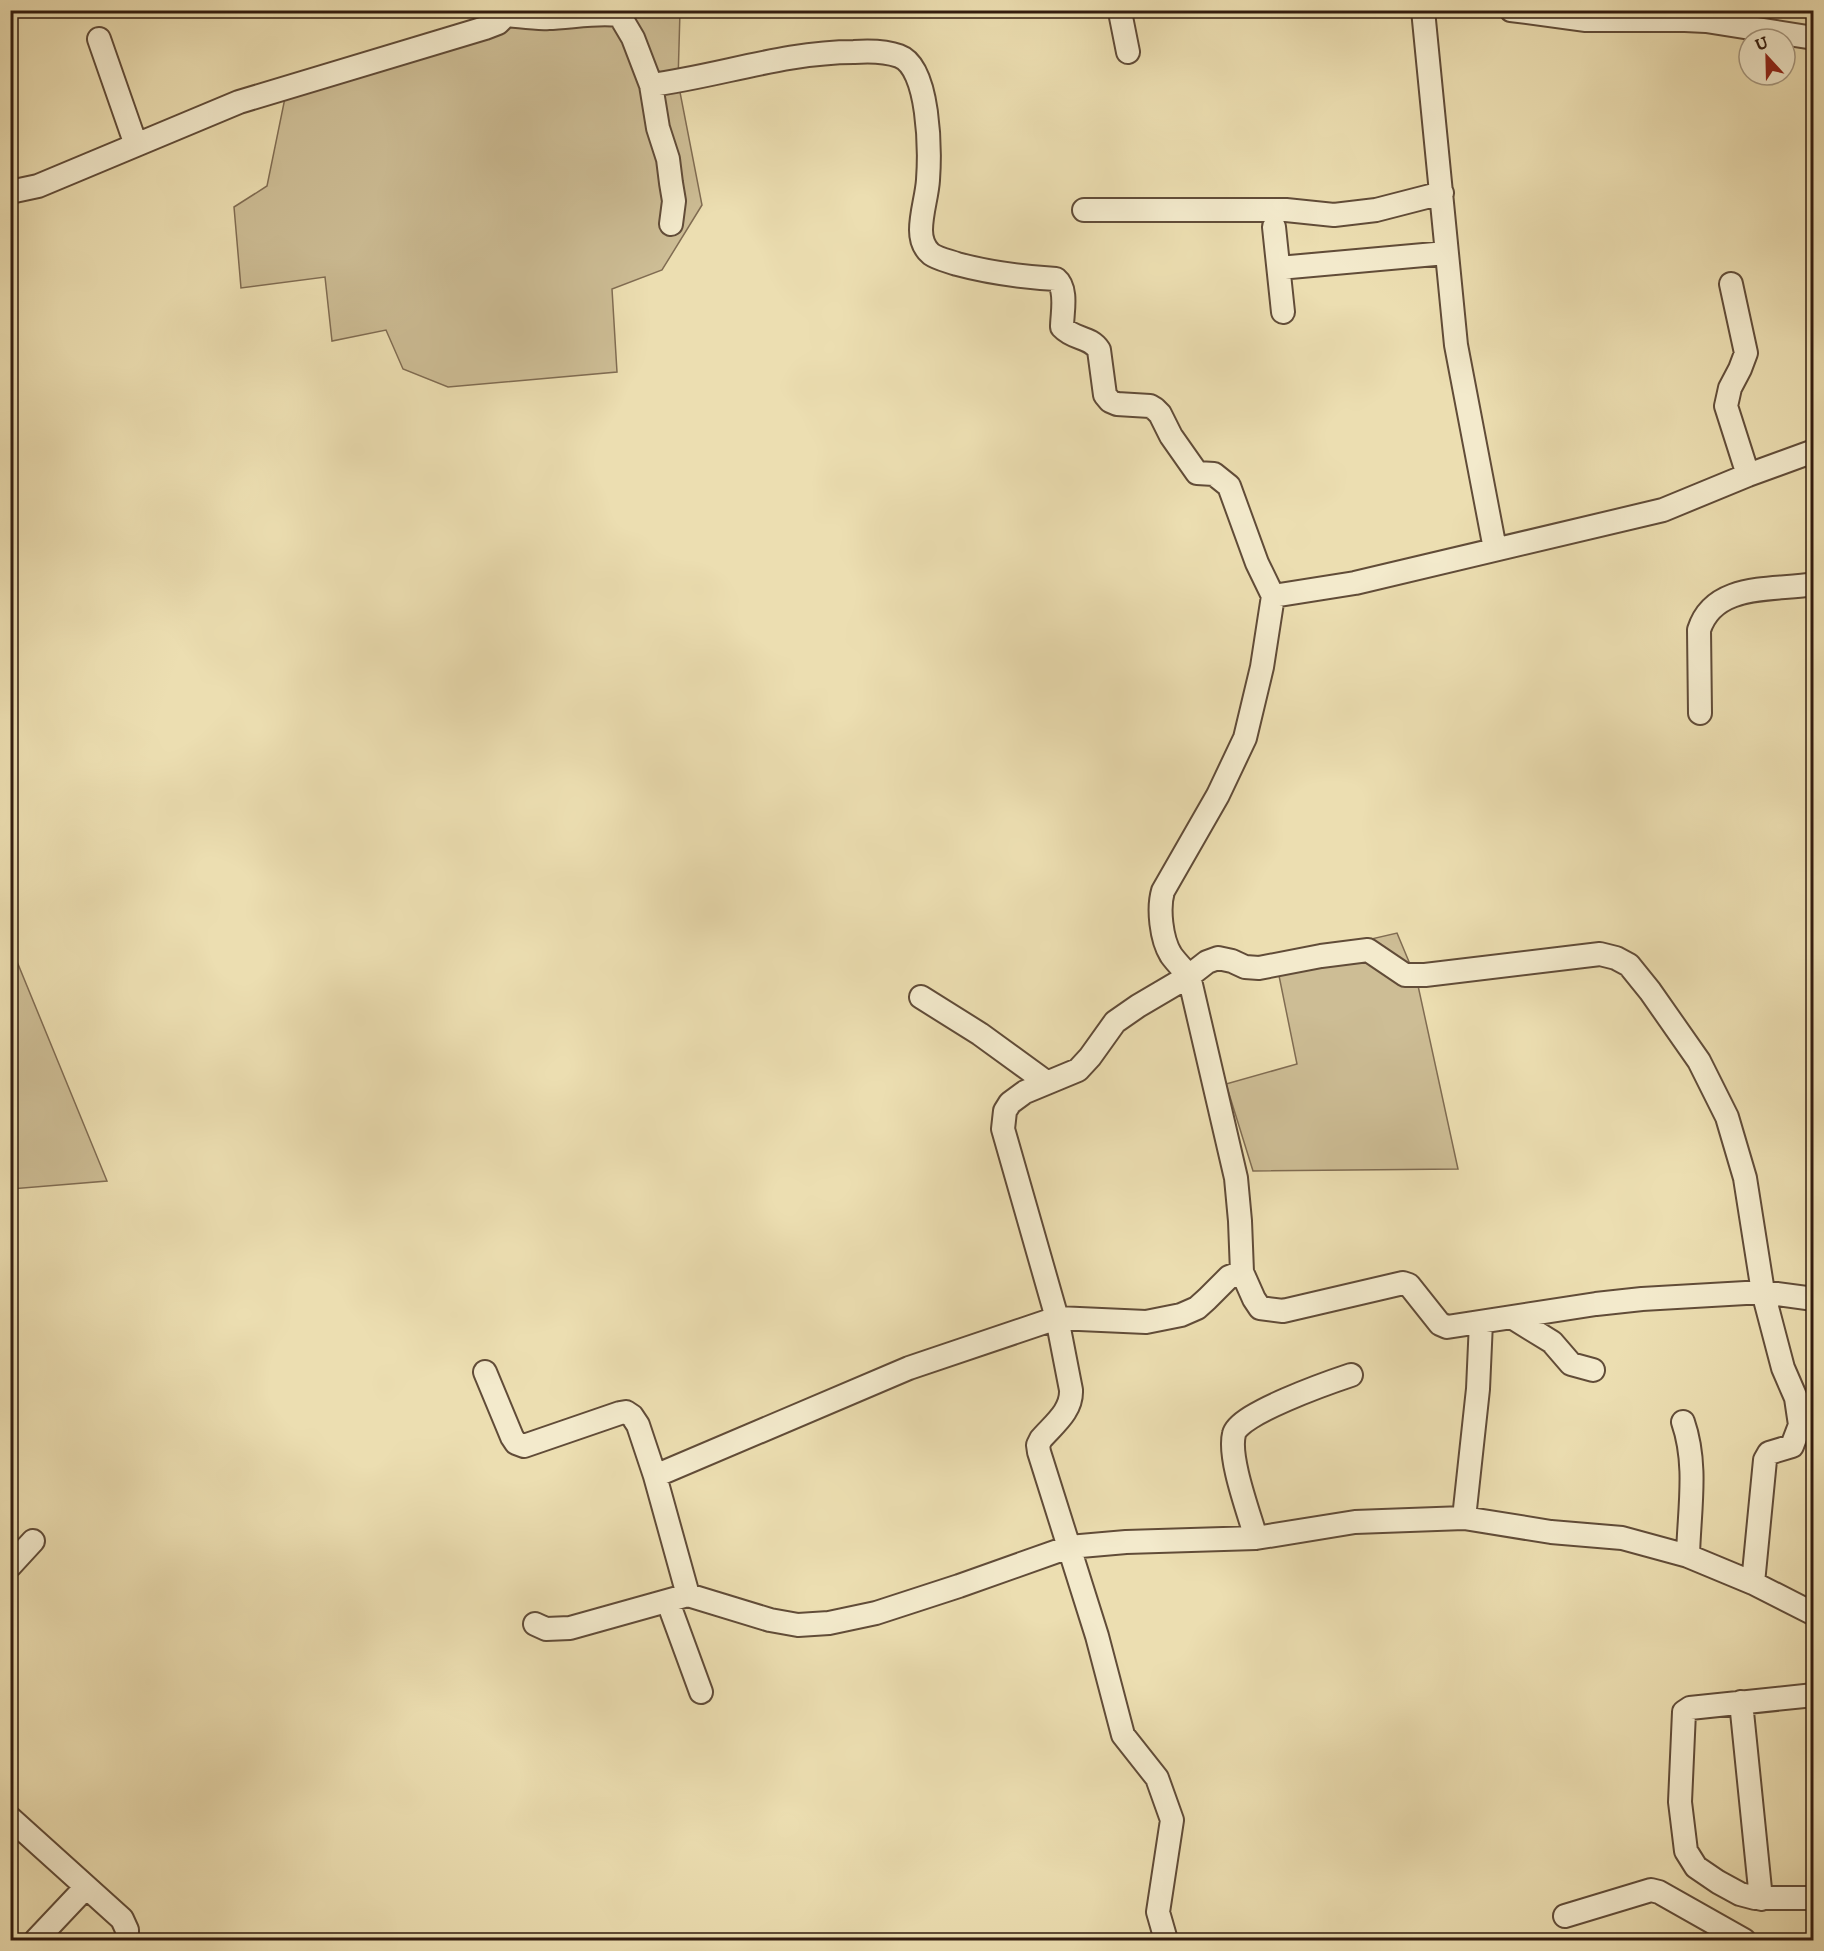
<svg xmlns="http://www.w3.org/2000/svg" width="1824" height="1951" font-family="'IM FELL DW Pica',serif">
	<rect width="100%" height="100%" fill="#ecdeb1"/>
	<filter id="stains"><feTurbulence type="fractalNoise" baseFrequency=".00333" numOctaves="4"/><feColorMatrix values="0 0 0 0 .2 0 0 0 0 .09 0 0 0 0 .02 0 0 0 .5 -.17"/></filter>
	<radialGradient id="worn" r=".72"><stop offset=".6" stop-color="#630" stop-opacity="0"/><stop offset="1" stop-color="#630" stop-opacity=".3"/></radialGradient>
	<!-- green -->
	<path fill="#cdbd95" stroke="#806c52" stroke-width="1.5" d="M568,11H680L678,82L702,205L662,270L612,289L617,372L448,387L403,369L386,330L332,341L325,277L241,288L234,207L267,186L287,88Z
		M1397,933L1417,981L1458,1169L1253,1171L1226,1084L1297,1064L1276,961Z
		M10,947H11L107,1181L11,1189Z"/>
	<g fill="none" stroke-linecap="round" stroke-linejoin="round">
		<!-- minor casing -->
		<g stroke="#614c38" stroke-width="26">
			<path id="minor" d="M1122,10L1121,17L1128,52
				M1423,10L1456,345L1495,549
				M1511,10L1586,20H1685L1706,21L1814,38
				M506,15C520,16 534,19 549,18C567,18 605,11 620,16L633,38L651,85L658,128L668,159L671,183L674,201L671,224
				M99,39L136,145
				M651,85C719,76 785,52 854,52C868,51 885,51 899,56C930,67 930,152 928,180C927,196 921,213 921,230C921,239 924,248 931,254C938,259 949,261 957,264C990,273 1022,277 1056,279C1068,289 1062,313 1062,327C1074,340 1090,336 1099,350L1105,395L1110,401L1117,404L1150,406L1155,409L1160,414L1171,436L1197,473L1214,474L1229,486L1257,563L1273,596
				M10,192L38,186L239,102L485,28L498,23L506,15V10
				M1084,210H1286L1334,215L1376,210L1442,193
				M1274,227L1283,312
				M1279,268L1446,253
				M1731,284L1746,353L1740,369L1730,388L1726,406L1748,475
				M1814,451L1748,475L1663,510L1355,583L1273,596L1262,667L1245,738L1218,795L1163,891C1158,908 1161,939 1171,955C1176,962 1183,969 1189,976L1236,1178L1240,1221L1242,1272L1254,1299L1260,1308L1283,1311L1403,1283L1409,1285L1440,1324L1447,1327L1596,1304L1642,1299L1763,1292L1814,1299
				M1700,713L1699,630C1714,582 1773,591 1814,584
				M921,997L980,1034L1046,1082
				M1513,1318L1552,1342L1571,1364L1593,1370
				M485,1372L512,1437L516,1443L524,1446L620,1413L626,1412L632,1416L638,1425L655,1476L688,1595
				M1683,1422C1698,1465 1689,1511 1688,1556
				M655,1476L909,1368L1057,1318L1146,1322L1181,1315L1197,1308L1207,1299L1229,1277L1242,1272
				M1464,1518L1478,1389L1481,1322
				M1256,1538C1249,1513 1228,1458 1234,1434C1238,1414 1330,1382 1351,1375
				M10,1566L33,1541
				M668,1602L701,1692
				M535,1624L546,1629L570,1628L688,1595L770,1620L798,1625L829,1623L876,1613L959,1586L1069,1547L1126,1542L1256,1538L1355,1522L1464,1518L1551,1532L1622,1538L1688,1556L1753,1583L1814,1614
				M1814,1695L1690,1708L1684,1712L1680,1802L1686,1851L1696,1867L1718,1882L1740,1894L1755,1898H1814
				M1741,1702L1761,1899
				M10,1818L122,1919L127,1930V1940
				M1565,1916L1651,1890L1659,1892L1744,1940
				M36,1940L86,1887
				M1166,1940L1158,1912L1172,1820L1157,1778L1123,1735L1097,1636L1039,1452L1038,1445L1041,1439C1054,1424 1072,1411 1071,1390L1057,1318L1003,1129L1005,1111L1010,1103L1025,1092L1078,1070L1090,1057L1115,1022L1138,1006L1189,976L1207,962L1218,958L1232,961L1245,967L1259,968L1321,956L1368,950L1405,975H1425L1600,954L1616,958L1629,965L1650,991L1699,1061L1727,1117L1745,1178L1763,1292L1783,1368L1796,1398L1800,1425L1792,1446L1769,1453L1765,1460L1753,1583"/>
		</g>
		<!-- minor -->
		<use href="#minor" stroke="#f3eacc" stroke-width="22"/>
	</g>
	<!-- margin -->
	<rect width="1824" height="1951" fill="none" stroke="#ecdeb1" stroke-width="36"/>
	<rect x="12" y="12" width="1800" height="1927" fill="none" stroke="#331c0f" stroke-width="3"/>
	<rect x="18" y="18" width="1788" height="1915" fill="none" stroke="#331c0f" stroke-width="1.5"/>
	<!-- north arrow -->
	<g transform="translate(1767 57) rotate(338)"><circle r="28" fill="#f3eacc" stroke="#a69880" stroke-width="1.5"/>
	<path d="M0-4.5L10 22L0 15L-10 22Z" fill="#8f2418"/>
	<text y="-9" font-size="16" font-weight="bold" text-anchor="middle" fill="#331c0f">U</text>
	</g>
	<rect width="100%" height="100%" filter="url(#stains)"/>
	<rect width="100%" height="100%" fill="url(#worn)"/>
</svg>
